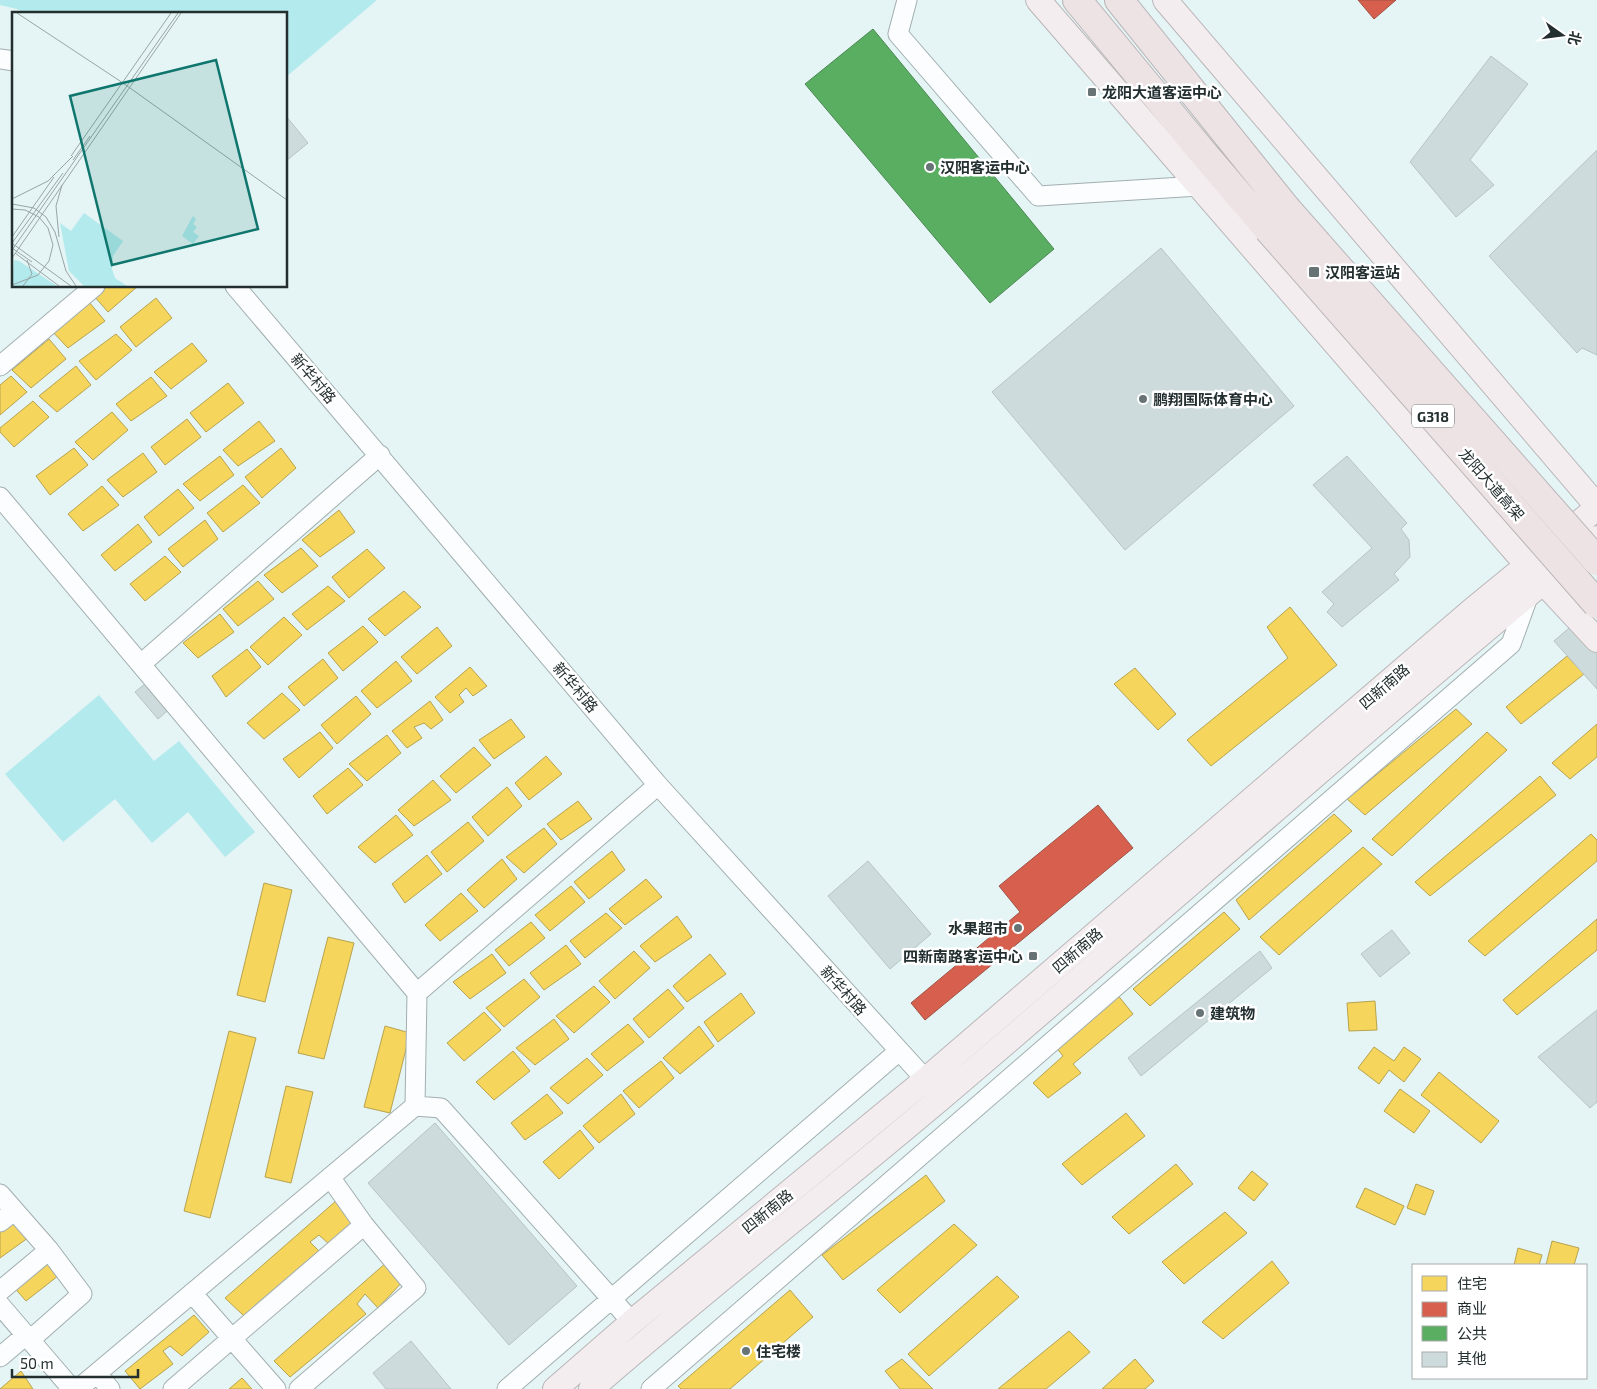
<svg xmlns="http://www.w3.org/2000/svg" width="1597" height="1389" font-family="'Exo 2','Noto Sans SC',sans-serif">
	<rect width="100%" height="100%" fill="#e5f4f5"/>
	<!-- green -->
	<path fill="#b3eaed" d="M0,0H377L286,77V14H28L17,9L0,5Z
		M99,695L154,761L179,741L255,832L225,857L188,812L152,843L115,799L63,842L5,774Z"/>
	<!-- homes -->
	<path fill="#f6d55c" stroke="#b7a34e" d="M104,286H138L108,312L94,296Z
		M156,298L172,318L136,347L120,327Z
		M89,302L105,321L68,348L51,330Z
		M116,334L132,350L96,380L79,361Z
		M49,339L66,359L31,388L12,370Z
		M192,343L207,361L171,389L154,372Z
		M76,366L91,385L57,412L39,396Z
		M11,376L27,392L0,415V385Z
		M151,377L167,396L131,421L116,404Z
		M228,383L244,403L206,432L190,413Z
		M33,401L49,417L14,447L0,432V428Z
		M112,412L128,430L93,460L75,442Z
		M187,419L201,437L165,465L151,447Z
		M259,421L275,441L238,466L223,450Z
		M74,448L88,465L50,495L36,476Z
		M281,448L296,468L262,498L245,477Z
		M143,453L157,472L123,497L107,480Z
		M220,456L234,475L200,501L183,484Z
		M243,485L260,503L223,532L207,513Z
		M102,486L119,505L83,531L68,514Z
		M178,489L194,508L159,536L144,517Z
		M339,510L355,532L320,557L302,540Z
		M205,520L218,539L183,567L168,549Z
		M138,524L152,542L115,571L101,555Z
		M301,548L318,566L282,593L264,575Z
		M367,549L385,568L349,598L332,577Z
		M165,556L181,572L145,601L130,584Z
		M258,581L274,599L238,626L223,609Z
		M328,586L345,601L307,630L292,614Z
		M404,591L421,607L385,636L368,619Z
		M1290,607L1337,665L1211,766L1187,740L1288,658L1267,627Z
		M220,614L234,632L198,658L183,643Z
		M284,617L302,635L268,665L250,647Z
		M363,626L378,642L343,671L328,653Z
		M437,627L452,646L417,674L401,657Z
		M247,649L261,667L226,697L212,676Z
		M1567,656L1584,674L1521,724L1506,707Z
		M323,659L338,678L304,706L288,687Z
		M396,661L412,681L377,708L361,691Z
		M470,667L487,686L473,696L466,688L459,695L464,702L450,713L435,697Z
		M1135,668L1176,714L1158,730L1114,684Z
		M282,693L300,710L264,739L247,723Z
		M356,696L371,714L337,744L321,725Z
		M430,701L443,720L431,729L424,723L414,727L422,738L407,748L392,731Z
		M1456,709L1472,724L1365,815L1347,799Z
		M511,719L525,737L494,759L479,740Z
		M1597,724V757L1570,779L1552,763Z
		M320,732L333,748L299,778L283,759Z
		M1487,732L1507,750L1392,856L1372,839Z
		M387,735L401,753L367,781L349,764Z
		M474,747L491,765L456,793L440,776Z
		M546,756L562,774L529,800L515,783Z
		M348,768L363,785L327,814L313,796Z
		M1540,776L1556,795L1430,896L1415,882Z
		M433,780L451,800L414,826L398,810Z
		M507,787L522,806L488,836L472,817Z
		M578,801L592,819L561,840L547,824Z
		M1334,814L1352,831L1249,920L1236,900Z
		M396,815L413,835L375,863L358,847Z
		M468,822L484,841L447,872L431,852Z
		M544,828L557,844L524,873L506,857Z
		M1591,834L1597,840V861L1485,956L1468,941Z
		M1363,847L1382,864L1279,955L1260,937Z
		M612,851L625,870L589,899L574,882Z
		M427,855L442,874L405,903L392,884Z
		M502,859L517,879L484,908L467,890Z
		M646,879L662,897L625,925L609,909Z
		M264,883L292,890L265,1002L237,995Z
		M571,886L585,902L550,931L535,915Z
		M461,893L478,911L440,941L425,925Z
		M1224,912L1240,929L1150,1006L1133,989Z
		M606,913L622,928L585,958L570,941Z
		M677,916L692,937L655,962L640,946Z
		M1597,919V950L1517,1015L1503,1000Z
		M531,922L545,938L509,966L495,950Z
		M328,937L354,943L324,1059L298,1053Z
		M566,945L581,964L544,990L530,973Z
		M634,951L650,968L615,999L599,981Z
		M492,954L506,973L470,999L453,982Z
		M710,954L726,974L687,1002L673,986Z
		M524,979L540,997L504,1027L486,1008Z
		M594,986L610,1002L574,1033L556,1016Z
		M668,989L684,1008L649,1038L633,1019Z
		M741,993L755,1013L718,1042L704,1022Z
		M1116,993L1133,1014L1073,1064L1081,1073L1048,1098L1033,1083L1063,1056L1052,1042Z
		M1375,1001L1377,1030L1349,1031L1347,1003Z
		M484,1012L501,1030L464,1061L447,1043Z
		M554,1019L569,1039L535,1065L516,1048Z
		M628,1024L644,1042L607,1071L591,1054Z
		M385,1026L410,1033L390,1113L364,1107Z
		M699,1026L714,1046L680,1074L663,1058Z
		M229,1031L256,1038L210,1218L184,1211Z
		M1374,1047L1394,1061L1404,1047L1421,1059L1404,1082L1389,1070L1379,1084L1358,1068Z
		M513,1051L530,1071L494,1100L476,1082Z
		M587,1058L603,1075L568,1104L550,1088Z
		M661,1061L674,1078L639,1108L623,1091Z
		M1439,1072L1499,1121L1481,1143L1421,1095Z
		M286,1086L313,1092L291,1183L265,1177Z
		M1400,1089L1430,1111L1414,1133L1384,1111Z
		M547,1094L563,1113L525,1140L511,1123Z
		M621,1094L635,1114L599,1143L583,1126Z
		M1126,1113L1145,1136L1082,1185L1062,1164Z
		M580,1130L594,1148L559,1179L543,1162Z
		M1176,1164L1193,1184L1129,1234L1112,1217Z
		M1252,1171L1268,1184L1254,1201L1238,1188Z
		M926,1175L945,1201L843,1280L822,1255Z
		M1416,1184L1434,1191L1425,1215L1407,1208Z
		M1365,1188L1404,1206L1395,1225L1356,1207Z
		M337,1200L355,1220L329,1244L319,1235L310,1242L319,1251L244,1316L225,1298Z
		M1225,1212L1247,1233L1184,1284L1162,1262Z
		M15,1215L32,1235L0,1258V1227Z
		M954,1224L977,1245L900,1313L877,1290Z
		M1552,1241L1579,1248L1574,1265H1546Z
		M1518,1248L1542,1255L1539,1265H1514Z
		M48,1254L63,1272L26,1301L11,1284Z
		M1272,1261L1289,1283L1223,1339L1202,1322Z
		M387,1262L404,1280L378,1308L365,1294L357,1304L366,1314L290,1377L274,1361Z
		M997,1276L1019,1297L929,1376L908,1354Z
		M790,1290L813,1317L730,1389H681L678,1386Z
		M194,1315L209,1332L182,1356L170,1346L163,1351L173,1364L140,1389L125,1371Z
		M1069,1331L1090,1352L1046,1389H998Z
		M902,1359L933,1389H900L885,1371Z
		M1135,1359L1154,1381L1145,1389H1102Z
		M21,1371L33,1389H0Z
		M242,1378L252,1389H229Z"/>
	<!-- shops -->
	<path fill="#d6604d" stroke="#a05144" d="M1358,0H1396L1374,19Z
		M1098,805L1133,848L925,1020L911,1003L1020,912L999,886Z"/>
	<!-- public -->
	<path fill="#5aae61" stroke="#4a8852" d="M873,29L1054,249L990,303L805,84Z"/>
	<!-- building -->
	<path fill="#cedbdc" stroke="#b7c4c4" d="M1491,56L1528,84L1470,160L1494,185L1456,217L1410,162Z
		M286,116L308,143L286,161Z
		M1597,150V355L1582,348L1577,353L1489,256Z
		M1161,248L1294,406L1125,550L992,392Z
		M1347,456L1407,523L1401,529L1409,540L1410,557L1394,574L1399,580L1342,627L1327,612L1334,604L1322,592L1372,548L1313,485Z
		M1576,622L1597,645V689L1554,641Z
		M151,679L173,706L158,719L135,692Z
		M868,861L931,934L890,969L828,896Z
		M1392,930L1410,953L1380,977L1361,954Z
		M1260,951L1272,968L1141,1076L1128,1058Z
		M1597,1010V1102L1590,1108L1538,1057Z
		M435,1123L577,1286L509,1345L368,1183Z
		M411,1341L451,1389H386L373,1373Z"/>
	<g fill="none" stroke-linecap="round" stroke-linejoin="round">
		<!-- minor casing -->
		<g stroke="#a2aeaf" stroke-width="21">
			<path id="minor" d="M907,0L898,34L1038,196L1199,186
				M0,59L14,61
				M235,286L658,785L926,1080
				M0,366L95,286
				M0,497L417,993L415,1106L78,1389
				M141,664L380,455
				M417,993L658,785
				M415,1106L441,1108L632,1322
				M0,1194L49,1250L82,1294L30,1340
				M0,1222L14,1211
				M0,1291L49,1250
				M192,1293L276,1389
				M0,1305L72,1389
				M0,1357L26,1335
				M97,1373L110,1389
				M173,1389L364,1225
				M299,1389L416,1288L364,1225L330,1177
				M507,1389L899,1051
				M651,1389L1511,644L1529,594"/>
		</g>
		<!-- major casing -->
		<g stroke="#bab6b8" stroke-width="26">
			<path id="major" d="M1038,0L1527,565L1597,640
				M1165,0L1597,506
				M555,1389L632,1322L930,1076L1471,611L1597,508
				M591,1389C707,1288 829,1193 947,1093C1164,909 1376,718 1597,538"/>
		</g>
		<!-- highway casing -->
		<g stroke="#bab6b8" stroke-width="30">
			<path id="highway" d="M1077,0L1204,154L1268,229
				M1119,0L1286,208"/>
		</g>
		<!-- minor -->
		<use href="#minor" stroke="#fbfdfe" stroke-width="19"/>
		<!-- major -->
		<use href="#major" stroke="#f3edef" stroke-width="24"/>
		<!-- highway -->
		<use href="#highway" stroke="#ede3e5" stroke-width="28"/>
		<!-- highway-bridge casing -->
		<g stroke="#bab6b8" stroke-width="30" stroke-linecap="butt">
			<path id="highway-bridge" d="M1286,208L1597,561
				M1268,229L1597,604"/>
		</g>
		<!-- highway-bridge -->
		<use href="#highway-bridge" stroke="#ede3e5" stroke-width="28"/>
	</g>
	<!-- markers -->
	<g fill="#677374" stroke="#fff" stroke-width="2">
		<rect x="1087" y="87" width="10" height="10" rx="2.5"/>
		<circle cx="930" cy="167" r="5"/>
		<rect x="1308" y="266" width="12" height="12" rx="2.5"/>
		<circle cx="1143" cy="399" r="5"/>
		<circle cx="1018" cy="928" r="5"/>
		<rect x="1028" y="951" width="10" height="10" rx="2.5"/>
		<circle cx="1200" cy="1013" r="5"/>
		<circle cx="746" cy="1351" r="5"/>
	</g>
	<g text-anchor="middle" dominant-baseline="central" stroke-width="5" stroke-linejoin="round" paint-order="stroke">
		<!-- shield labels -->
		<rect fill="#fff" stroke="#656d6d" stroke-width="1" x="1412" y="404.5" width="42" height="23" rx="4"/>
		<g font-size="14" font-weight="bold" fill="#232e2f">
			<text x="1433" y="416">G318</text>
		</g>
		<!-- poi labels -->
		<g font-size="15" font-weight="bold" fill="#232e2f" stroke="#fff" text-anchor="start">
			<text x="1102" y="92">龙阳大道客运中心</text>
			<text x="940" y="167">汉阳客运中心</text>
			<text x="1325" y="272">汉阳客运站</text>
			<text x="1153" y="399">鹏翔国际体育中心</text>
			<text x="1008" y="928" text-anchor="end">水果超市</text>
			<text x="1023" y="956" text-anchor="end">四新南路客运中心</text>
			<text x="1210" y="1013">建筑物</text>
			<text x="756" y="1351">住宅楼</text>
		</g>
		<!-- street labels -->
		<g font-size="15" fill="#232e2f" stroke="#fff">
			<text transform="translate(314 378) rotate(50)">新华村路</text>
			<text transform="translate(1492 484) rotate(49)">龙阳大道高架</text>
			<text transform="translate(1384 686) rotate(-41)">四新南路</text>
			<text transform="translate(576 687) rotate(50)">新华村路</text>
			<text transform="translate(1077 950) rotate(-41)">四新南路</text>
			<text transform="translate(844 990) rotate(48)">新华村路</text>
			<text transform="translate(767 1211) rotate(-39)">四新南路</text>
		</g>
	</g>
	<!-- overview -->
	<g transform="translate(12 12)">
		<rect width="275" height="275" fill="#e5f4f5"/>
		<path d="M72,201L111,229L101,244L100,257L103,266L115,274H72L57,259L48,211L59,219ZM181,204L184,207L181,212L185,215L181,220L187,224L181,232L170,224ZM2,248L7,249L45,274H0Z" fill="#b3eaed"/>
		<path fill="none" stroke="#97a5a6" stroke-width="1" d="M5,1L111,71L275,188M59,144L159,1M61,148L78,124M0,187L36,169L61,144M0,192L22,196L34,205L43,220L54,259L64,274M0,197L13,198L27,205L36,216L41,233L37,249L26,263L0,273M0,225L42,165M47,225L44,194L50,173M0,231L51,161M1,232L59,274M0,236L20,250M0,238L166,1M3,241L47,274M0,246L169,1M11,274L20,262L15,248"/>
		<path fill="#0f766e" fill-opacity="0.15" stroke="#0f766e" stroke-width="2.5" d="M204,48L246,217L100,253L58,84Z"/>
		<rect width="275" height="275" fill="none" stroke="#232e2f" stroke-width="2.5"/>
	</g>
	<!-- legend -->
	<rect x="1412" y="1264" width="175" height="115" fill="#ffffff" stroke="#a7abac"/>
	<rect x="1422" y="1276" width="25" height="15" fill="#f6d55c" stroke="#a7abac"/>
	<text x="1457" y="1289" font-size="15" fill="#232e2f">住宅</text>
	<rect x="1422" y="1302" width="25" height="15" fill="#d6604d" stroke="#a7abac"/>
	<text x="1457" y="1314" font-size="15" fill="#232e2f">商业</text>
	<rect x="1422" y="1326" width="25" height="15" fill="#5aae61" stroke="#a7abac"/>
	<text x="1457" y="1339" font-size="15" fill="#232e2f">公共</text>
	<rect x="1422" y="1352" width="25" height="15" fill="#cedbdc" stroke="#a7abac"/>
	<text x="1457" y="1364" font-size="15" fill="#232e2f">其他</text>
	<!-- north arrow -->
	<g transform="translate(1562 35) rotate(104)" stroke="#ffffff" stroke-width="4" paint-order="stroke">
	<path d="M0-4L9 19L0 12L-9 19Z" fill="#232e2f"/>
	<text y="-8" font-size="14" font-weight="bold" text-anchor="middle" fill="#232e2f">北</text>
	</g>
	<!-- scale -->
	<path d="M12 1369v8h126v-8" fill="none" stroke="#232e2f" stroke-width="2.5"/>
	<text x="20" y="1369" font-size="15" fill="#232e2f" stroke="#ffffff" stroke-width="4" paint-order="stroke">50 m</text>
</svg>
